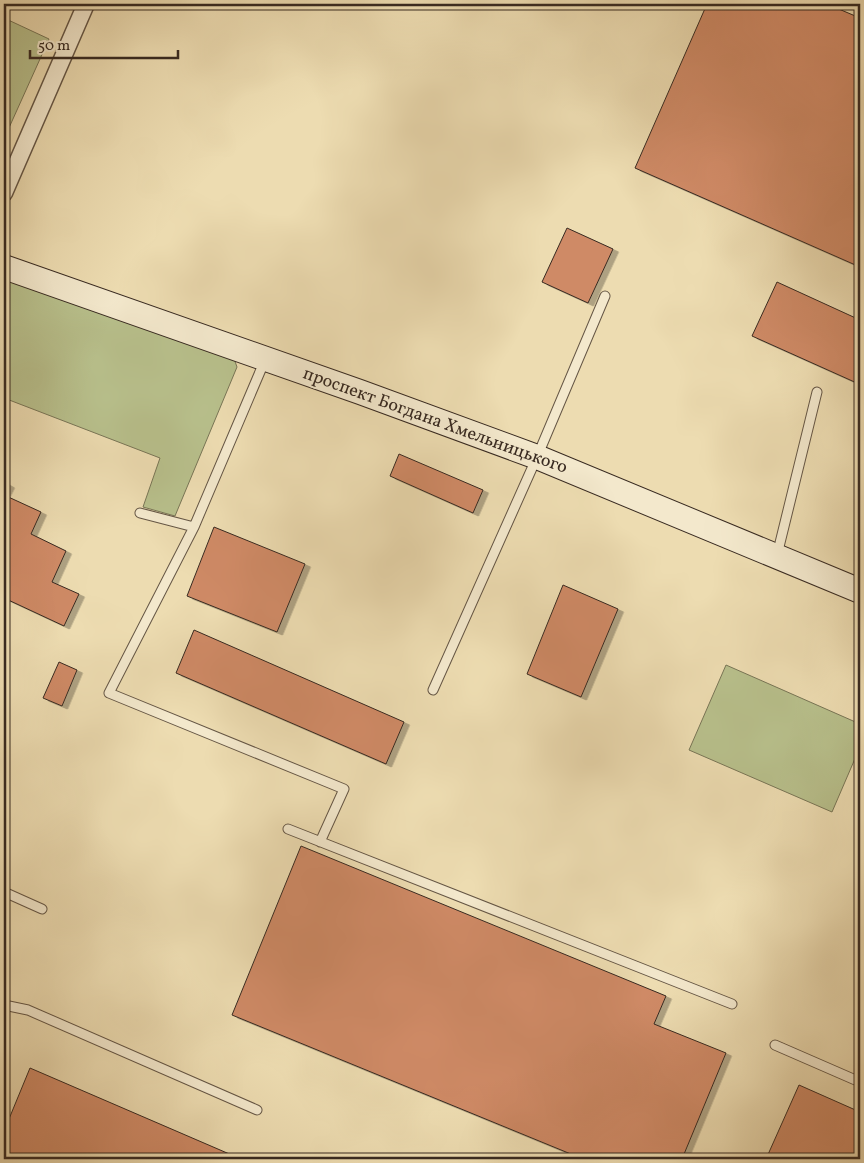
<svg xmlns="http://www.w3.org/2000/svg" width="864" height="1163" font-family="Vollkorn,serif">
	<defs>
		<filter id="shadow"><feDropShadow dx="5.5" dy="3" stdDeviation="0" flood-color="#0004"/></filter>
	</defs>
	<rect width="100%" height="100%" fill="#eddcb1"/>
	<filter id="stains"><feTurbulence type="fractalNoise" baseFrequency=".004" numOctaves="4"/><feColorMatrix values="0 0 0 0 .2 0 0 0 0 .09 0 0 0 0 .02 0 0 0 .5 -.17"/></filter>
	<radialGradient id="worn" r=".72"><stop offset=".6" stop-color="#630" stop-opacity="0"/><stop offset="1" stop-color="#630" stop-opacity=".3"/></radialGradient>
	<!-- green -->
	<path fill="#b8c08c" stroke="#787556" d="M4,18L49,39L8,130L4,123Z
		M4,276L232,353L237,367L175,516L143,507L160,458L4,398Z
		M726,665L860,724V747L832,812L689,750Z"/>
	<!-- building -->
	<path fill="#cf8a66" stroke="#382a21" filter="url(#shadow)" d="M707,4H827L860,18V267L635,168Z
		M567,228L613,249L588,303L542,282Z
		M777,282L860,320L859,384L752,336Z
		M399,454L483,490L473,513L390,476Z
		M4,482L9,485L4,495L41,512L31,534L66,551L52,582L79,594L64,626L4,598Z
		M214,527L305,564L277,632L187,596Z
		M563,585L618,609L581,697L527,674Z
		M194,630L404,722L386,764L176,673Z
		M59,662L77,670L62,706L43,698Z
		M301,846L666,996L654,1024L726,1053L682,1159H583L232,1015Z
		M30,1068L241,1159H4V1131Z
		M799,1085L860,1112V1159H766Z"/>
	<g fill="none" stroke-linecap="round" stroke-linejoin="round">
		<!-- service casing -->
		<g stroke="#655645" stroke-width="11">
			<path id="service" d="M265,360L194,527L109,693L344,789L320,842
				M140,513L194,527
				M777,555L817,392
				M433,690L537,457L605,296
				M288,829L732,1004
				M4,892L42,909
				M4,1005L28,1010L257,1110
				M775,1045L860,1082"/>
		</g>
		<!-- minor casing -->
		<g stroke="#655645" stroke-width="19">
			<path id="minor" d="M4,193L86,4"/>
		</g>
		<!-- secondary casing -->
		<g stroke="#382a21" stroke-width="26">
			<path id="secondary" d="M4,267L360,392L537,457L860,591"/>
		</g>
		<!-- service -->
		<use href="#service" stroke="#f3e8cc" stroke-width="9"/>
		<!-- minor -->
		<use href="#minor" stroke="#f3e8cc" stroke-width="16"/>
		<!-- secondary -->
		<use href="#secondary" stroke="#f3e8cc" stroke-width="24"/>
	</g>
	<g text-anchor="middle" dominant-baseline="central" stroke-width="4" stroke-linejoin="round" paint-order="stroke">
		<!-- street labels -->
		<g font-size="18" fill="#382a21" stroke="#f3e8cc">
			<text transform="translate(435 421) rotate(20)">проспект Богдана Хмельницького</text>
		</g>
	</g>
	<!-- margin -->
	<rect width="864" height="1163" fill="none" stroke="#eddcb1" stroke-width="20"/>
	<rect x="5" y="5" width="854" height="1153" fill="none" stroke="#382a21" stroke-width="2.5"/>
	<rect x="10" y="10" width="844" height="1143" fill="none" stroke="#382a21"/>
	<!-- scale -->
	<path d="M30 50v8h148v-8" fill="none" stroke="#382a21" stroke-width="2.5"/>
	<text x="38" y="50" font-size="15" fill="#382a21" stroke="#f3e8cc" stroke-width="4" paint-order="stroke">50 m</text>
	<rect width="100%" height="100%" filter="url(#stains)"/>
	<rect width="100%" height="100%" fill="url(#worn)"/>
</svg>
